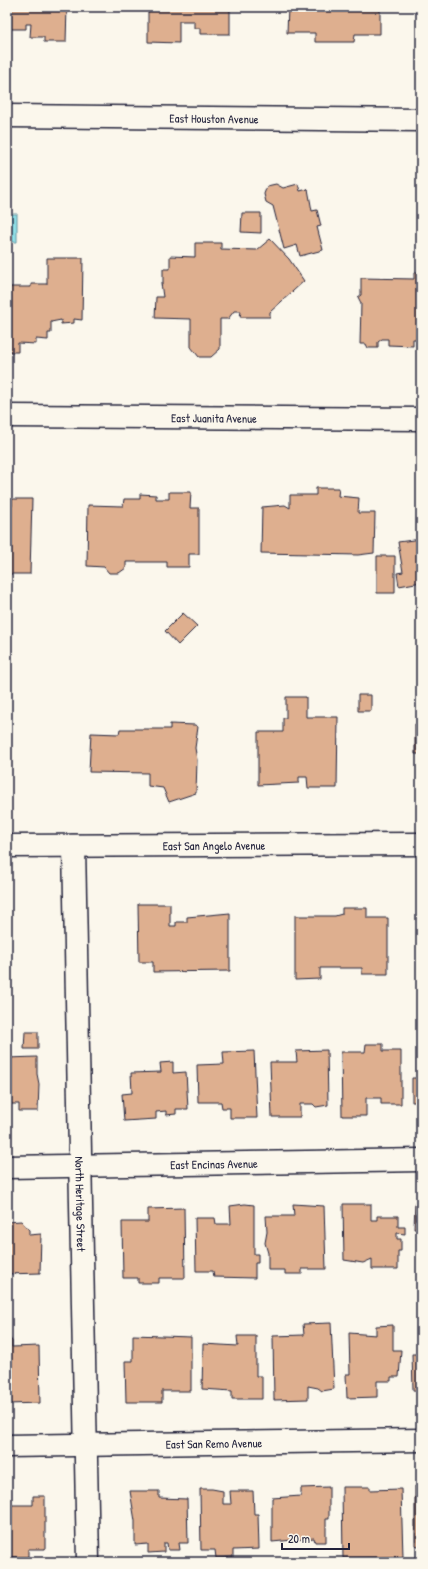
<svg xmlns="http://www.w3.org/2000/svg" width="428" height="1569" font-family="'Patrick Hand',sans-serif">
	<rect width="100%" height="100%" fill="#fbf7ec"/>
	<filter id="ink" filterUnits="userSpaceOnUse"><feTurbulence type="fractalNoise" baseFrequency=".025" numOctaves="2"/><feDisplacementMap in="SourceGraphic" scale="8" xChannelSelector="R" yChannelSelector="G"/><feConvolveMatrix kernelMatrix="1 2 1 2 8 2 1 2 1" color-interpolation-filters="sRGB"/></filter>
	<g filter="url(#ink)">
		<!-- water -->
		<path fill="#8fe0e7" stroke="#6394a2" d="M7,214H17V242H12V236H7Z"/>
		<!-- building -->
		<path fill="#deaf8f" stroke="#22223b" d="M7,7H67L66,42H44V37H30L31,24H26V29H7Z
			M148,7H230V34H200V28H194V21H179V43L148,42Z
			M288,7H380V34H355L354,42H315V33H287Z
			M276,184L283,188L298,184L300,191L308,189L312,211L317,210L321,226L317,227L323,250L300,256L297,245L284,249L273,206L266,202L264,194L267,186Z
			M242,213H261V233L241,232Z
			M270,239L289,259L304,281L270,312V317H240L241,311H234L228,319H220V349L211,357H199L191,347V319L155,318L156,297H163L161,283H163V269H170V256L195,257V243H221V249L257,250Z
			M47,258H83L82,320L74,319V323L61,324V320L51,322V333H48V340L36,339V344L18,343V352H7V287H31V284H47Z
			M414,273H421V344L420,339H413V346L388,345V339H382L378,342V348H368L366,344H360L361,303L358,297L361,295V278L414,279Z
			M316,488H339L338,496L359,498L358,513H375L374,553L358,555L261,553L262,507L285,505L290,508V495H316Z
			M169,492H191L190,508H199V554H189V567H167V562H126V568L119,573H109L104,567L87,566L88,505L123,506L124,499H140V494L156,495V499H169Z
			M12,499H32L30,574H8L7,506H12Z
			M421,539V582L399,586L397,573L403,572L398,542Z
			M377,556H395V593H377Z
			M183,613L197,626L178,645L165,631Z
			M358,695H371V711H358Z
			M286,697H306V717H338L337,788H308L307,777H299V783L258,785V732H283V718H286Z
			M419,717H421V754H415V724H419Z
			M170,724L195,725L198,727L195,748L197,760L196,793L169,802L163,788L148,786V773L89,772L91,733L119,734L120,729H170Z
			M138,904H170V926H176V922H187V917L230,913V971L153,972V962H139Z
			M342,908H367V918H388V974H362V968H320V979L295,980V916H335L342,914Z
			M25,1032H38V1049H24Z
			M366,1044H383V1051H401V1104H381V1098H366V1116H342L341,1052H365Z
			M327,1050L328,1105L316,1107L313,1104H300V1117H272L270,1062H297L296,1051Z
			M254,1051L257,1118H230V1108H222L221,1102H198L197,1065L224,1064L223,1052Z
			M37,1057V1074L39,1084L38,1111H19V1104H7V1058Z
			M417,1059H421V1105L416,1106V1102H412V1078H417Z
			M173,1062V1073L186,1072L188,1109H176V1114L166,1115V1111L156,1112V1119L124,1121L122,1094L132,1093L131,1073L161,1072L160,1063Z
			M415,1202H421V1229H414Z
			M245,1204L254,1205V1254H258V1263H255V1278L214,1277L213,1271H196L195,1218H215L216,1224H231L230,1206Z
			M293,1204L324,1206L326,1269H302V1274H285V1270H268V1253L265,1243L267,1232L266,1216H294Z
			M343,1204H371V1220H377V1216H398V1227H405V1234L397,1233V1239H401V1251H398V1269H372V1259L363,1263L344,1260Z
			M184,1208L185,1278H159V1283H138V1278H123L122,1222H148V1209Z
			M21,1221L29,1230V1235L41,1234L40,1273L7,1274V1222Z
			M331,1323L334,1389L322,1391L318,1388L308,1386V1399L274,1400L273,1336L304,1335L303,1324Z
			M393,1325V1350H401L399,1377H391V1381H377V1397L347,1398L346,1374H350L349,1333L376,1335V1326Z
			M7,1335L12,1341V1347L39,1346L40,1403L8,1404Z
			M133,1335L191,1337V1391H162V1402H126L125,1361H133Z
			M237,1336H256V1376H262V1399H232V1391L202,1389L203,1344L238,1346Z
			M412,1354H421V1391L413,1390Z
			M415,1486H421V1547L415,1545Z
			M329,1487V1519H326V1542H315L314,1538L272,1542V1498L301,1496V1488Z
			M342,1487H370V1490L401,1489L403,1557L343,1558Z
			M200,1489H212L223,1491V1504H231L230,1491H253L254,1514H258L259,1549L233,1550V1557L216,1558L215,1550H201Z
			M130,1491H159V1498L187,1499L188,1543H179L180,1550H168L167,1543H164V1552L148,1553V1544L135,1545V1521Z
			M7,1494L10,1495V1505H33V1496H45V1549H28V1557H7Z"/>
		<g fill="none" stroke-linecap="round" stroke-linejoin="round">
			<!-- minor casing -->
			<g stroke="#22223b" stroke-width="25">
				<g id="minor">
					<path id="s1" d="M7,116L421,120"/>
					<path id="s2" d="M7,416L421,419"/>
					<path id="s3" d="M7,846L421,844"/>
					<path id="s4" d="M74,846L88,1562"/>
					<path id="s5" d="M7,1167L421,1160"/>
					<path id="s6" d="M7,1446L421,1440"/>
				</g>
			</g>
			<!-- minor -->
			<use href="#minor" stroke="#fbf7ec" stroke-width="22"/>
		</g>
	</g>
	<g text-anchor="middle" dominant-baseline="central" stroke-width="3.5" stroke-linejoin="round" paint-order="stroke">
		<!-- street labels -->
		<g font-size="12" fill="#22223b" stroke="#fbf7ec">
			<text stroke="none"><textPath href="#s1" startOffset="207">East Houston Avenue</textPath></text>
			<text stroke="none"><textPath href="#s2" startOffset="207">East Juanita Avenue</textPath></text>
			<text stroke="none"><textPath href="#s3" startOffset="207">East San Angelo Avenue</textPath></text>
			<text stroke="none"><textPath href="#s5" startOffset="207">East Encinas Avenue</textPath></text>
			<text stroke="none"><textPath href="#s4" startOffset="358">North Heritage Street</textPath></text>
			<text stroke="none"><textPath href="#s6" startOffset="207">East San Remo Avenue</textPath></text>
		</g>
	</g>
	<!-- margin -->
	<rect width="428" height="1569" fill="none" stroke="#fbf7ec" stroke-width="24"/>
	<rect x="12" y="12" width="404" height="1545" fill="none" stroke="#22223b" stroke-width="1.5" filter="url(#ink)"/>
	<!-- scale -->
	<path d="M282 1543v6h67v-6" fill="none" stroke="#22223b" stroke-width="2"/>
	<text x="288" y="1543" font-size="12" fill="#22223b" stroke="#fbf7ec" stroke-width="3" paint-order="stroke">20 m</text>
</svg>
